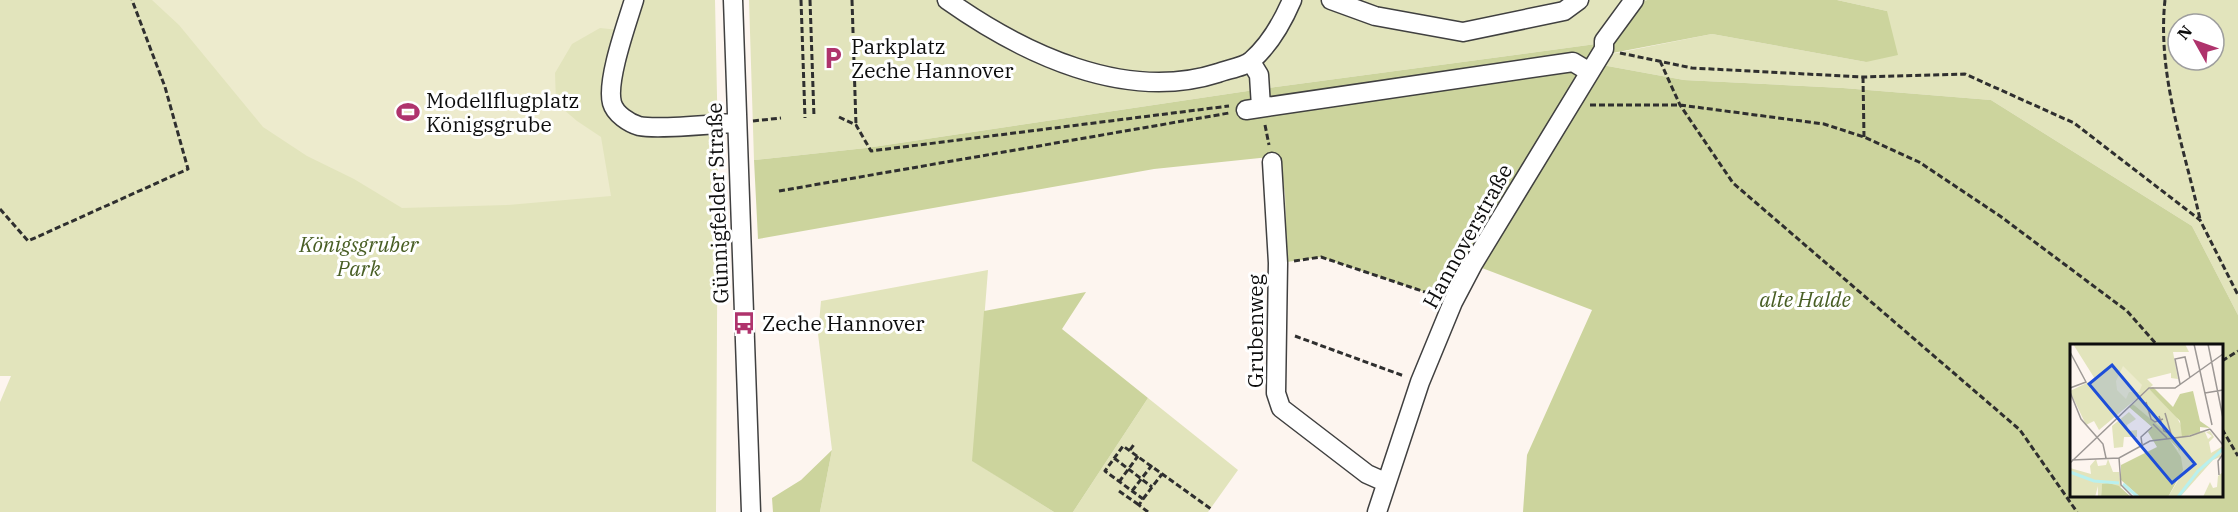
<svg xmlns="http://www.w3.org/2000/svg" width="2238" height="512" font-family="'IBM Plex Serif',serif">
	<rect width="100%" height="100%" fill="#fdf5ef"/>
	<!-- green -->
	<path fill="#e2e4bc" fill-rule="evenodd" d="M0,0H715L718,144L716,512H0V402L11,376H0Z
		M749,0H1647L1637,5L1596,44L1261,89L866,148L754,160Z
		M1837,0H2238V315L2192,226L1991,100L1843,88L1684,80L1602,65L1596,57L1712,34L1866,62L1887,11ZM2178,24H2214V60H2178Z
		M988,270L973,461L1054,512H820L832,450L818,334L821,301Z
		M1148,398L1238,470L1208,512H1073Z"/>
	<!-- forest -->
	<path fill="#ccd49d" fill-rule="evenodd" d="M1647,0H1837L1887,11L1898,55L1866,62L1712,34L1597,56L1602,65L1684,80L1843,88L1991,100L2192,226L2238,315V512H1523L1527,455L1592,310L1482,268L1458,262L1439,297L1321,257L1287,262L1285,195L1279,156L1154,169L758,239L754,160L866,148L1261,89L1596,44L1637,5ZM2072,346H2222V496H2072Z
		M1086,292L1062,329L1148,398L1073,512H1054L972,461L984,311Z
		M832,450L820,512H773L772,498L801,480Z"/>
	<!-- pitch -->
	<path fill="#edebcd" d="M152,0H638L628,31L600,28L572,44L555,73L556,103L577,121L601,137L611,196L507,205L402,208L354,179L307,156L263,127L179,25Z"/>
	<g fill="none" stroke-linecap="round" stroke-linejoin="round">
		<!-- minor casing -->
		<g stroke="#404040" stroke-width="21">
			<path id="minor" d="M634,0C627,23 606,81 612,103C615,114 629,123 639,126C659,130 712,124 736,123
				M733,0L751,512
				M947,0C1022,53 1125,103 1218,73C1228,69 1245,67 1252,60C1269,45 1283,21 1292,0
				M1331,0L1375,16L1463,32L1564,11L1579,0
				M1251,62L1259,75L1261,107
				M1246,110L1573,62L1588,71
				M1272,162L1278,263L1276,393L1281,408L1367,474L1385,482
				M1377,512L1420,382L1453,302L1473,264L1604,49V41L1634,0"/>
		</g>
		<!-- path -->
		<path stroke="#2f2f2f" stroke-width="3" stroke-dasharray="6 3" stroke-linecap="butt" d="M801,0L805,118
			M810,0L814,117
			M852,0L856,125
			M2165,0C2157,75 2184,147 2200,219
			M1620,53L1692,68L1863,77L1965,74L2074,123L2200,220L2238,295
			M1660,61L1680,105L1733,183L2020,430L2077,512
			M1863,77L1864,137
			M1590,105H1680L1824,124L1864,137L1919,162L2000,216L2127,311L2158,346
			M839,117L856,125L871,151L1229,106
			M753,121L781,118
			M1265,125L1269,145
			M779,191L1229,113
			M0,209L28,241L188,169L165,87L132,0
			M1294,261L1321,257L1437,296
			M1295,336L1404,376
			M2222,361L2238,351
			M2222,429L2238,456
			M1130,450L1135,443
			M1114,458L1152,487
			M1119,482L1138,456
			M1119,491L1139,505
			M1132,491L1152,465
			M1143,499L1162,474
			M1148,512L1139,505L1143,499L1105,471L1123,446L1211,509"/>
		<!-- minor -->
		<use href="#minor" stroke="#fff" stroke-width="18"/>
	</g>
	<!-- icons -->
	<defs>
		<g id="parking-bare" transform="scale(1.8)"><path d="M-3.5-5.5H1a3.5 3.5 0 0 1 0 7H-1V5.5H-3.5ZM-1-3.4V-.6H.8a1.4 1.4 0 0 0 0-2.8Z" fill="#af336c" stroke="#fff" stroke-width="2.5" paint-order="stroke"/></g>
		<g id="stadium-bare" transform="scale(1.8)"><path d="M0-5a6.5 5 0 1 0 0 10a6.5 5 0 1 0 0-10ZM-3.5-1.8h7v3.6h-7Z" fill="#af336c" stroke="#fff" stroke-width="2.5" paint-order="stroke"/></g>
		<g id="bus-bare" transform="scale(1.8)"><path d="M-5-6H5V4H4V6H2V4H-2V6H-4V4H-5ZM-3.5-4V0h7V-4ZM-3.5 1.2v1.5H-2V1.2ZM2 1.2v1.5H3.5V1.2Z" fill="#af336c" stroke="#fff" stroke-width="2.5" paint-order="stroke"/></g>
	</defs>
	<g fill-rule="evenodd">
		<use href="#parking-bare" x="833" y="58"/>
		<use href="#stadium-bare" x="408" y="112"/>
		<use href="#bus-bare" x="744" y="323"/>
	</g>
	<g text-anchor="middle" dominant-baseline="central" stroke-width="6" stroke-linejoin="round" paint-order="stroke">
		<!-- poi labels -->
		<g font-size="21" fill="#0d0d0d" stroke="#fff" text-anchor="start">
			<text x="851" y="46">Parkplatz<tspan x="851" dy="24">Zeche Hannover</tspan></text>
			<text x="426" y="100">Modellflugplatz<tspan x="426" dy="24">Königsgrube</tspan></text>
			<text x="762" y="323">Zeche Hannover</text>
		</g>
		<!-- street labels -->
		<g font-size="21" fill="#0d0d0d" stroke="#fff">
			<text transform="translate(717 203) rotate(-92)">Günnigfelder Straße</text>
			<text transform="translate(1467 236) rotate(-61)">Hannoverstraße</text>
			<text transform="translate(1255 331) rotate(-90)">Grubenweg</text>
		</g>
		<!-- park labels -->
		<g font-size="21" font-style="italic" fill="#485e24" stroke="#fff">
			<text x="359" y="244">Königsgruber<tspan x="359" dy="24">Park</tspan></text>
			<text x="1805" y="299">alte Halde</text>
		</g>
	</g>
	<!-- overview -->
	<g transform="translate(2070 344)">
		<rect width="153" height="153" fill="#fdf5ef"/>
		<path d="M3,0H115L119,8H103L108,35L101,34V29L77,35L83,41L29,86L24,77L16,81L0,47L25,35ZM79,45L105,70L112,83L135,88L138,95L142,92L136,88L140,87L144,93L139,98L141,109L153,102L150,113L153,126L150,113L143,116L110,153H98L109,135L98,94L108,106L109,101L63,60ZM59,68L66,75L57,81L58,87L67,86V93H54L53,103L44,104L42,82ZM26,115L28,122L36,121L38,115L43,128H49L51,143L32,141L31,153H28V142L25,153H0V124L21,130L20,122ZM153,128V153H133L140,138L143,144L147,143L148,132Z" fill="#e2e4bc"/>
		<path d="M83,43L103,63L110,50L123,47L130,77L140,84L130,83V88L112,93L110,77L79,45ZM63,60L110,100V107L99,95L111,113L113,126L98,153H70L51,136V121L87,103L78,88L82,83L59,63ZM38,139L49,142L61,153H31L32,140Z" fill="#ccd49d"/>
		<path d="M53,22L72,41L69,48H59L56,55L47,46L46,37Z" fill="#edebcd"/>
		<path fill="none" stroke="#b9f0ee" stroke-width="3" d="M0,128L24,137L49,139M53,140L68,153M108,153L128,127L153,105"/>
		<path fill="none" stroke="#9d9895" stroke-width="1.5" d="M124,0L142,81M138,0L153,74M0,8L16,38L0,44M110,40L105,15L115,13L120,34M0,48L11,75L33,100L36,114M135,49L153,46M76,58L81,75L85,78L93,75M95,69L101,90M89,72L94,87L101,90M83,80L97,94M140,85L153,101M72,100L71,93L82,83M49,114L51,141L63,153M2,116L49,114L80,97L120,92L140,85M0,119L79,44H105L153,10M149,131L148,117L153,110"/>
		<path fill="#1d4ed8" fill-opacity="0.15" stroke="#1d4ed8" stroke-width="3" d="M42,21L125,120L102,139L19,40Z"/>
		<rect width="153" height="153" fill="none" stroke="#0d0d0d" stroke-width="3"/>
	</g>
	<!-- north arrow -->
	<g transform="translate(2196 42) rotate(310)"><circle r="28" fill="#ffffff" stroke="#9e9e9e" stroke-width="1.5"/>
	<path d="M0-4.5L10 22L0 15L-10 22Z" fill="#af336c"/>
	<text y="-9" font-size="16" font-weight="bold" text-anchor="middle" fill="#0d0d0d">N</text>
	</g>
</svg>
